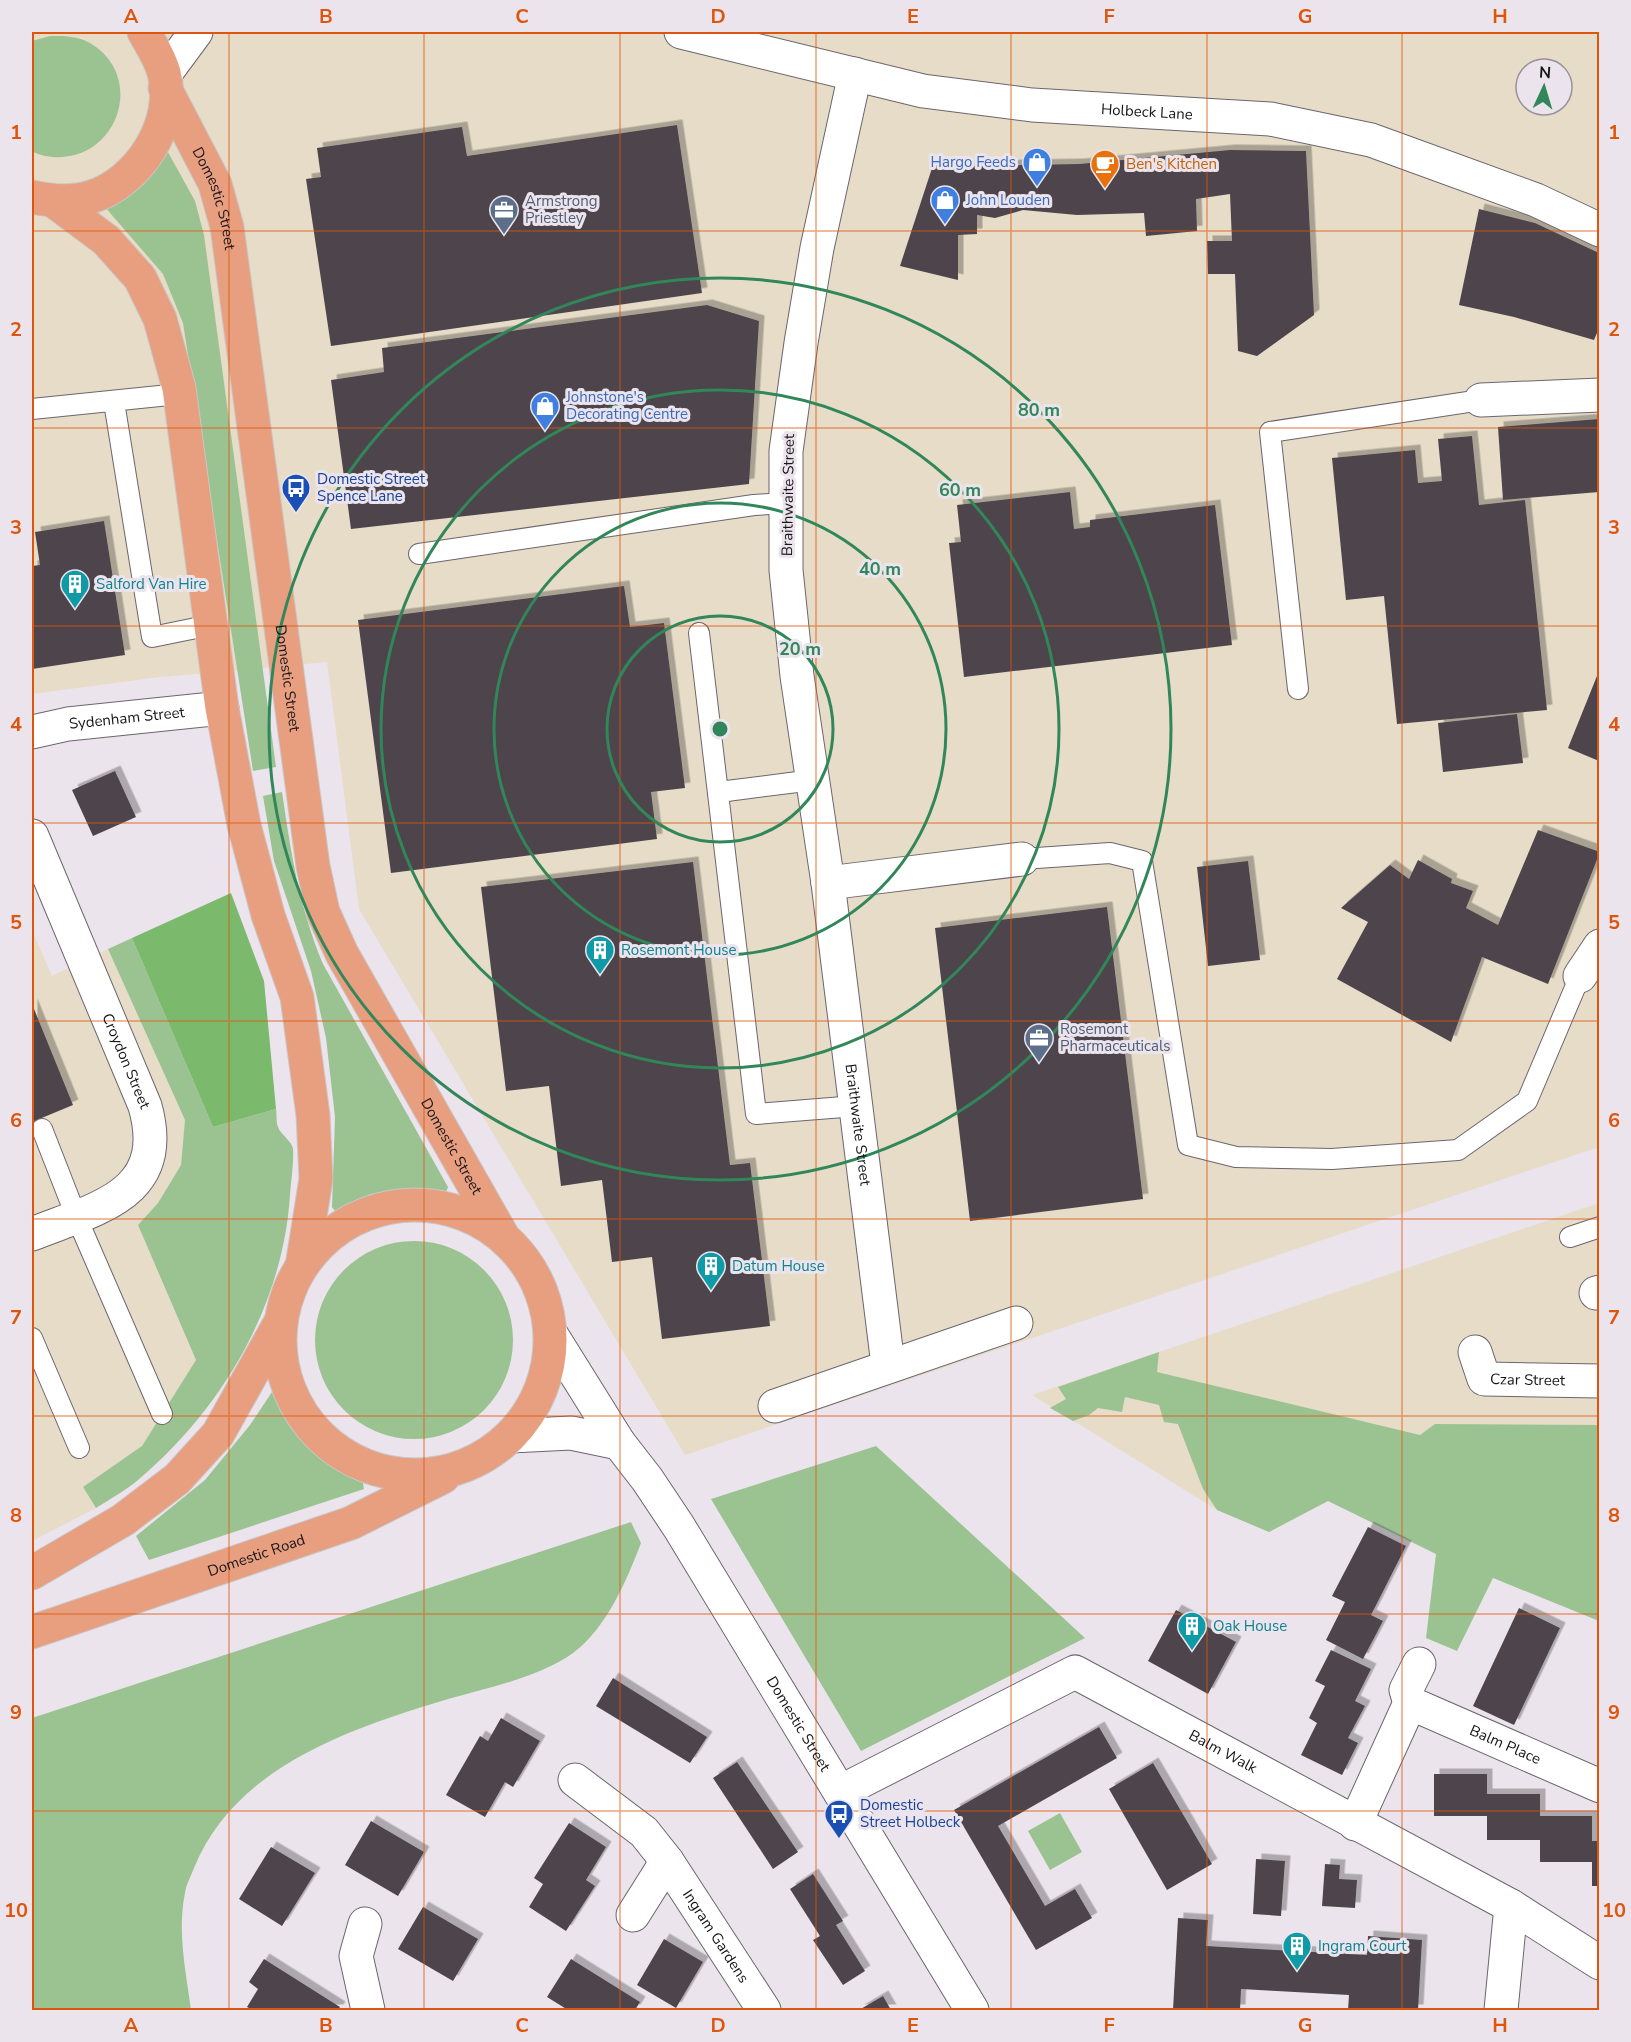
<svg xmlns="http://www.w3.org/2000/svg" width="1631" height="2042" font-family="'Nunito Sans',sans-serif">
	<defs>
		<filter id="shadow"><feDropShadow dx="5.5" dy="-5.5" stdDeviation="0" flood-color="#0004"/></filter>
	</defs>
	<rect width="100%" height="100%" fill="#ece4ed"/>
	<!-- industrial -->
	<path fill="#e6dcc7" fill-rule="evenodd" d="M32,32H1599V1147L685,1455L359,909L327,662L152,678L32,694ZM1526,69H1562V105H1526Z
		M32,930L52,976L108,949L185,1120L181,1165L158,1203L138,1225L196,1360L142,1446L83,1487L96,1508L32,1541Z
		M1599,1203V1425L1435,1424L1328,1501L1269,1532L1217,1510L1032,1395Z"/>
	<!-- green -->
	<path fill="#9bc392" d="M50,36C64,36 78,36 90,43C143,74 122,152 63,157C53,158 40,156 32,151V41Z
		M164,145L195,201L204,235L276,767L253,771L183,323L163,274L98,199Z
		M282,792C291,853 299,906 323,964L448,1187L446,1192L398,1189L377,1193L335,1211L332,1207L335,1117L326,1038L311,971L274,861L263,796Z
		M132,938L213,1127L276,1109C277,1115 276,1122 278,1127C281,1135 292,1141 293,1149C294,1164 291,1180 290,1195C283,1306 222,1409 138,1480C125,1491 110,1499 96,1508L83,1487L142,1446L196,1360L138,1225L158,1203L181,1165L185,1120L108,949Z
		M315 1340a99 99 0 1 1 198 0a99 99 0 1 1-198 0Z
		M1159,1352L1157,1372L1420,1435L1435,1424L1599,1425V1621L1493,1578L1457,1651L1426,1638L1436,1554L1328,1501L1269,1532L1217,1510L1203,1489L1178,1424L1164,1422L1159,1405L1125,1397L1122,1412L1098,1408L1089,1415L1073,1421L1050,1408L1066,1399L1058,1387Z
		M274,1389C297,1440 310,1460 363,1483L364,1489L149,1560L136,1536L205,1480L250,1425Z
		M876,1446L1085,1638L861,1751L711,1499Z
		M631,1522L641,1543C627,1580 606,1629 573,1653C539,1678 485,1688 445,1700C349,1729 235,1767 194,1868C191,1876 186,1885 185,1893C177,1932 186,1972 191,2010H32V1718Z
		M1060,1813L1082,1852L1050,1870L1028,1831Z"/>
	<!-- forest -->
	<path fill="#7bb96c" d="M231,893L264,981L276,1109L213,1127L132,938Z"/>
	<!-- building -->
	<path fill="#4e454b" filter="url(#shadow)" d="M677,125L702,293L331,346L306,179L321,177L317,148L462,127L467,156Z
		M1230,150L1306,151L1314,315L1257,356L1238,351L1235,274H1208L1207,241H1232L1230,194L1196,199L1197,231L1146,236L1144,213L1077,215L1023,210L995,218L977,215V234L958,235V280L900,266L934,162L972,166L1079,164Z
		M1479,209L1535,223L1599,253V328L1594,340L1514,317L1459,305Z
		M707,305L759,321L749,484L351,529L331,380L384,372L382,348Z
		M1599,419V492L1503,500L1498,427Z
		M1472,436L1479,505L1525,500L1547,710L1397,724L1384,596L1346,600L1332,458L1415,450L1418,483L1442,481L1438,439Z
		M1070,492L1074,529L1090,527V520L1215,505L1232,645L964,677L949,543L961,542L957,505Z
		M104,521L125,655L32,669V566L40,565L35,532Z
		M624,586L630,627L664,623L685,788L651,792L657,839L391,873L358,620Z
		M1599,671V761L1568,748Z
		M1517,714L1523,763L1443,772L1438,723Z
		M115,771L136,817L93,836L72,790Z
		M1538,830L1600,852L1548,984L1482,957L1451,1042L1337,979L1368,922L1341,908L1390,865L1409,879L1418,860L1452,879L1451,883L1473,891L1466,908L1498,925Z
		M1248,861L1260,960L1208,966L1197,867Z
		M693,862L730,1165L750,1163L770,1326L662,1339L652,1257L612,1262L602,1180L561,1186L549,1086L506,1091L481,887Z
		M1107,907L1143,1199L970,1221L935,928Z
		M32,1004L73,1105L32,1122Z
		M1368,1527L1406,1546L1371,1615L1383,1621L1363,1659L1326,1640L1345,1602L1332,1596Z
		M1519,1608L1560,1628L1514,1725L1473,1706Z
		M1176,1610L1236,1642L1208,1694L1148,1661Z
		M1331,1650L1371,1669L1355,1701L1365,1706L1348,1738L1358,1743L1342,1775L1301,1755L1317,1723L1309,1718L1325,1686L1315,1681Z
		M613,1678L707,1737L690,1763L596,1706Z
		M501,1718L540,1741L513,1787L505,1782L485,1817L446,1795L480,1736L488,1741Z
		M1099,1727L1117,1758L998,1826L1045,1906L1075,1889L1092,1918L1036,1950L954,1810Z
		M737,1762L798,1852L773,1869L713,1778Z
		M1153,1763L1212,1864L1167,1890L1109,1789Z
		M1434,1774H1487V1794H1540V1816H1592V1841H1599V1886H1592V1862H1540V1840H1487V1816H1434Z
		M371,1821L424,1852L398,1896L345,1865Z
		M569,1823L606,1847L586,1880L595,1886L566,1931L529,1907L543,1884L534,1878Z
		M271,1847L315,1873L282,1926L239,1899Z
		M1256,1859L1285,1861L1281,1916L1253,1914Z
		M1325,1864L1340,1865L1339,1879L1357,1880L1355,1908L1322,1906Z
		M813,1874L843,1921L836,1925L865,1971L843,1985L813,1940L820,1936L790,1889Z
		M423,1907L478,1939L453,1981L398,1949Z
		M1178,1918L1208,1920L1206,1946L1367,1955L1368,1936L1422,1940L1418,2010H1348L1349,1995L1241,1989L1240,2010H1173Z
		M664,1939L703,1962L676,2008L637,1985Z
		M264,1959L340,2007L338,2010H253L247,2007L258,1989L249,1982Z
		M571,1959L640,2002L635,2010H568L547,1997Z
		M883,1996L891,2010H859Z"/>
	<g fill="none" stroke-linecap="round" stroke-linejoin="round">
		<!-- service casing -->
		<g stroke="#6c656d" stroke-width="22">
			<path id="service" d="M114,402L152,637L211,625
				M32,409L179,394
				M419,554L754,505L786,503
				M699,633L756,1114L856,1106
				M1298,689L1270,432L1481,400
				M719,792L813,780
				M1022,859L1110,853L1142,861L1188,1145L1236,1157L1332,1159L1458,1150L1527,1101L1580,976
				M42,1129L76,1216L162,1414
				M1570,1237L1600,1227
				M32,1338L79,1448"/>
		</g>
		<!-- minor casing -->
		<g stroke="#6c656d" stroke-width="35">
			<g id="minor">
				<path id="s1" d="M855,74L817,248L801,343L786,451V570L797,676L828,883L888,1365"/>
				<path d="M1481,400L1600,395"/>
				<path id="s2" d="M32,836L145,1106C170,1195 97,1208 32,1234"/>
				<path d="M828,883L1022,859"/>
				<path d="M1580,976L1600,946"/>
				<path d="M1596,1293L1600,1292"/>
				<path id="s3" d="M1475,1352L1484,1379L1600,1381"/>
				<path d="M775,1406L1016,1323"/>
				<path d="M1410,1703L1406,1690L1419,1664"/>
				<path id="s4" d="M575,1780L644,1832L667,1861L764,2010"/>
				<path id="s5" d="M840,1792L1075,1672L1511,1906L1600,1963"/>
				<path id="s6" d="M1355,1824L1410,1703L1600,1786"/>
				<path d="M633,1915L667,1861"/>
				<path d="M365,1924L356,1956L368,2010"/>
				<path d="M1501,2010L1511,1906"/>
			</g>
		</g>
		<!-- tertiary casing -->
		<g stroke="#6c656d" stroke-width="35">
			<g id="tertiary">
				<path id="s7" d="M681,32L923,91L1032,105L1270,119L1371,140L1536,200L1600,230"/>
				<path d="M165,74L196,32"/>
				<path id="s8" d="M32,732L68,724L222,708"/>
				<path id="s9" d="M551,1334L619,1443L647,1479L679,1527L972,2010"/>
				<path d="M511,1436L571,1433L619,1443"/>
			</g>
		</g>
		<!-- primary casing -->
		<g stroke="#c8c7c8" stroke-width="35">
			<g id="primary">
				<path id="s10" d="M165,88L215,184L227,227L313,866L323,912L342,954L502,1235"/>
				<path d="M32,197C51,201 72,203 91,197C139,182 177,123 164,73C160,58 151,45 144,32"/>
				<path d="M55,202L106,240L140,278L160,319L179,388L222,708L244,825L268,915L297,997L313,1115L316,1179L303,1260"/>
				<circle cx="415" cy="1340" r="135"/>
				<path d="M32,1573L123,1520L177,1479L218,1434L280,1323"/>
				<path id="s11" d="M32,1632L351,1523L443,1477"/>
			</g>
		</g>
		<!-- service -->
		<use href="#service" stroke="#fff" stroke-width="20"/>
		<!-- minor -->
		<use href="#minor" stroke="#fff" stroke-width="33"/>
		<!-- tertiary -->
		<use href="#tertiary" stroke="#fff" stroke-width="33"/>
		<!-- primary -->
		<use href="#primary" stroke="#e89f80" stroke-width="33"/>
	</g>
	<!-- grid -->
	<path fill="none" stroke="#de560d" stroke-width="1.5" stroke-opacity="0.55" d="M229,32V2010M424,32V2010M620,32V2010M816,32V2010M1011,32V2010M1207,32V2010M1402,32V2010M32,231H1600M32,428H1600M32,626H1600M32,823H1600M32,1021H1600M32,1219H1600M32,1416H1600M32,1614H1600M32,1811H1600"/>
	<!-- distance rings -->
	<g fill="none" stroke="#31875a" stroke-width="3">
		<circle cx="720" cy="729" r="113"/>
		<circle cx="720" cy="729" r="226"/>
		<circle cx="720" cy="729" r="339"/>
		<circle cx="720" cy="729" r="451"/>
	</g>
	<!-- icons -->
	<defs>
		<g id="shop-pin" transform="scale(1.5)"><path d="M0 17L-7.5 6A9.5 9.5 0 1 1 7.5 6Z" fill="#3f7fe0" stroke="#ece4ed"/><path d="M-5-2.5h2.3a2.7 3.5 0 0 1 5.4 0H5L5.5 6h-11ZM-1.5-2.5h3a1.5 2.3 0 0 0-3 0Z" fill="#fff"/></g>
		<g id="cafe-pin" transform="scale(1.5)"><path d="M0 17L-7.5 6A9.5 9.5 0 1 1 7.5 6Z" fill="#e8710a" stroke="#ece4ed"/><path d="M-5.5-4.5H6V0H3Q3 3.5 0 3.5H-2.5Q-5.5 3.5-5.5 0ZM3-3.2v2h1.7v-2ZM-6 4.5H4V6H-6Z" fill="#fff"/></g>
		<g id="office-pin" transform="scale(1.5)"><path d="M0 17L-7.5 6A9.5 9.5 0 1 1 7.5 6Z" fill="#5c6f8a" stroke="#ece4ed"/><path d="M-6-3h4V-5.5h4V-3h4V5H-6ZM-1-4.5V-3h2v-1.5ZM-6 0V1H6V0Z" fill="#fff"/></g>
		<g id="bus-pin" transform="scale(1.5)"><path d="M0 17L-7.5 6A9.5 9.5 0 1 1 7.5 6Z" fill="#1a4fb4" stroke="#ece4ed"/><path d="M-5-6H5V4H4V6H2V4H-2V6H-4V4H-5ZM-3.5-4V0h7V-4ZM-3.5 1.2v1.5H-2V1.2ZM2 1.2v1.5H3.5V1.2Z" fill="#fff"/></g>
		<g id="building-pin" transform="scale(1.5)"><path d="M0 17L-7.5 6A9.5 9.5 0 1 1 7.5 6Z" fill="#0f9aa8" stroke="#ece4ed"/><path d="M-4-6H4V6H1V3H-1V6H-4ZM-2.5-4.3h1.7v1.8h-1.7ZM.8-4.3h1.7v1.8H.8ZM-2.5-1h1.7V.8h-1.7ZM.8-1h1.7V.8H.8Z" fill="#fff"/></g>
	</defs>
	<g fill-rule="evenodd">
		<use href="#shop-pin" x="1037" y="162"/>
		<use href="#cafe-pin" x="1105" y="164"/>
		<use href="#shop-pin" x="945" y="200"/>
		<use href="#office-pin" x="504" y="210"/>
		<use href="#shop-pin" x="545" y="406"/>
		<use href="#bus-pin" x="296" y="488"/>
		<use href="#building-pin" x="75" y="584"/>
		<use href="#building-pin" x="600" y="950"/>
		<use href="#office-pin" x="1039" y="1038"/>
		<use href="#building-pin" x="711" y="1266"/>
		<use href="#building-pin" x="1192" y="1626"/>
		<use href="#bus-pin" x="839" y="1814"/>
		<use href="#building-pin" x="1297" y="1946"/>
	</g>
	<g text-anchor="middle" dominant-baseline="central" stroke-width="6" stroke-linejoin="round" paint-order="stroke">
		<!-- street labels -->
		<g font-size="15" fill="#181519" stroke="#ece4ed">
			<text stroke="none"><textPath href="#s7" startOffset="474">Holbeck Lane</textPath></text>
			<text stroke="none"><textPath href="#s10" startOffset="122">Domestic Street</textPath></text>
			<text transform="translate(788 495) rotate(-89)">Braithwaite Street</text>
			<text stroke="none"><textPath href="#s10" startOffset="608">Domestic Street</textPath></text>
			<text stroke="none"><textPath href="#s8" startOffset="96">Sydenham Street</textPath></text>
			<text stroke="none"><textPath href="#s2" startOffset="244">Croydon Street</textPath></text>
			<text stroke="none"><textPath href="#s1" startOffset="1062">Braithwaite Street</textPath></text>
			<text stroke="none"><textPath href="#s10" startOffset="1112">Domestic Street</textPath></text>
			<text stroke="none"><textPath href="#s3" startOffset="72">Czar Street</textPath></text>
			<text stroke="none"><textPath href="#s11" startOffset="237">Domestic Road</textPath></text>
			<text stroke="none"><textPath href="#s9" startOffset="462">Domestic Street</textPath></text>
			<text stroke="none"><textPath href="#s6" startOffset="237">Balm Place</textPath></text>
			<text stroke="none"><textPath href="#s5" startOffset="432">Balm Walk</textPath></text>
			<text stroke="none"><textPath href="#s4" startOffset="213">Ingram Gardens</textPath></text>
		</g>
		<!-- shop labels -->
		<g font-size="15" fill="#366cbe" stroke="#ece4ed" text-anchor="start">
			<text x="1016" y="162" text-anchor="end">Hargo Feeds</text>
			<text x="966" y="200">John Louden</text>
			<text x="566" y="397">Johnstone's<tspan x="566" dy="17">Decorating Centre</tspan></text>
		</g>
		<!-- food labels -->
		<g font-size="15" fill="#c56008" stroke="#ece4ed" text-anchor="start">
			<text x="1126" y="164">Ben's Kitchen</text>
		</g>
		<!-- service labels -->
		<g font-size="15" fill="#4e5e75" stroke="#ece4ed" text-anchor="start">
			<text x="525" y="201">Armstrong<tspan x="525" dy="17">Priestley</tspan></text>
			<text x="1060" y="1029">Rosemont<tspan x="1060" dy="17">Pharmaceuticals</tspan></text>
		</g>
		<!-- transit labels -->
		<g font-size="15" fill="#164399" stroke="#ece4ed" text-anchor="start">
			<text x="317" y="479">Domestic Street<tspan x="317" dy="17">Spence Lane</tspan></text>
			<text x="860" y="1805">Domestic<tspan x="860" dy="17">Street Holbeck</tspan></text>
		</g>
		<!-- culture labels -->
		<g font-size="15" fill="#0d838f" stroke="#ece4ed" text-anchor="start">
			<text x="96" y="584">Salford Van Hire</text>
			<text x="621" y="950">Rosemont House</text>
			<text x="732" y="1266">Datum House</text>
			<text x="1213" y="1626">Oak House</text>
			<text x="1318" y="1946">Ingram Court</text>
		</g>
	</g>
	<circle cx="720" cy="729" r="9" fill="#31875a" stroke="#ece4ed" stroke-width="3"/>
	<g font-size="18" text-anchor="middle" font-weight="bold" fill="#31875a" stroke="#ece4ed" stroke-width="6" stroke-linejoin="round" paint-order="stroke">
		<text x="1039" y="416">80 m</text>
		<text x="960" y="496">60 m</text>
		<text x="880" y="575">40 m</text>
		<text x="800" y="655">20 m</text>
	</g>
	<!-- border -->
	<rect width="1631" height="2042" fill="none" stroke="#ece4ed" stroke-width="66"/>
	<!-- north arrow -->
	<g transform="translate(1544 87) rotate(4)"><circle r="28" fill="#ece4ed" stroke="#979198" stroke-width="1.5"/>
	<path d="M0-4.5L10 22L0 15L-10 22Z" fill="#31875a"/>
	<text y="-9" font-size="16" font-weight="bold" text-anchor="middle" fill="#181519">N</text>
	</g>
	<rect x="33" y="33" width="1565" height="1976" fill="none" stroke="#de560d" stroke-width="2"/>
	<g font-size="20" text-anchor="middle" font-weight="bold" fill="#de560d">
		<text x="131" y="23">A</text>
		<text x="326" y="23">B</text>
		<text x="522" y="23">C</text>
		<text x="718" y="23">D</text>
		<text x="913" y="23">E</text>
		<text x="1109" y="23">F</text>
		<text x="1305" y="23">G</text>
		<text x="1500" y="23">H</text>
		<text x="16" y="139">1</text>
		<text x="1614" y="139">1</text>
		<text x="16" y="336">2</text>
		<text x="1614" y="336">2</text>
		<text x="16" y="534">3</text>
		<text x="1614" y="534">3</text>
		<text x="16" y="731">4</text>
		<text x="1614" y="731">4</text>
		<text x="16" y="929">5</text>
		<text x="1614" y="929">5</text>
		<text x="16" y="1127">6</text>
		<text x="1614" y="1127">6</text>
		<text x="16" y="1324">7</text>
		<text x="1614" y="1324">7</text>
		<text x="16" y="1522">8</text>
		<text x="1614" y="1522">8</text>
		<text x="16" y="1719">9</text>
		<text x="1614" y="1719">9</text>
		<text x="16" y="1917">10</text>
		<text x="1614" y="1917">10</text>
		<text x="131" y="2032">A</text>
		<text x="326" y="2032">B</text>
		<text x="522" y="2032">C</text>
		<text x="718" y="2032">D</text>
		<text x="913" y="2032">E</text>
		<text x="1109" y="2032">F</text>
		<text x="1305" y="2032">G</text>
		<text x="1500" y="2032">H</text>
	</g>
</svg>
